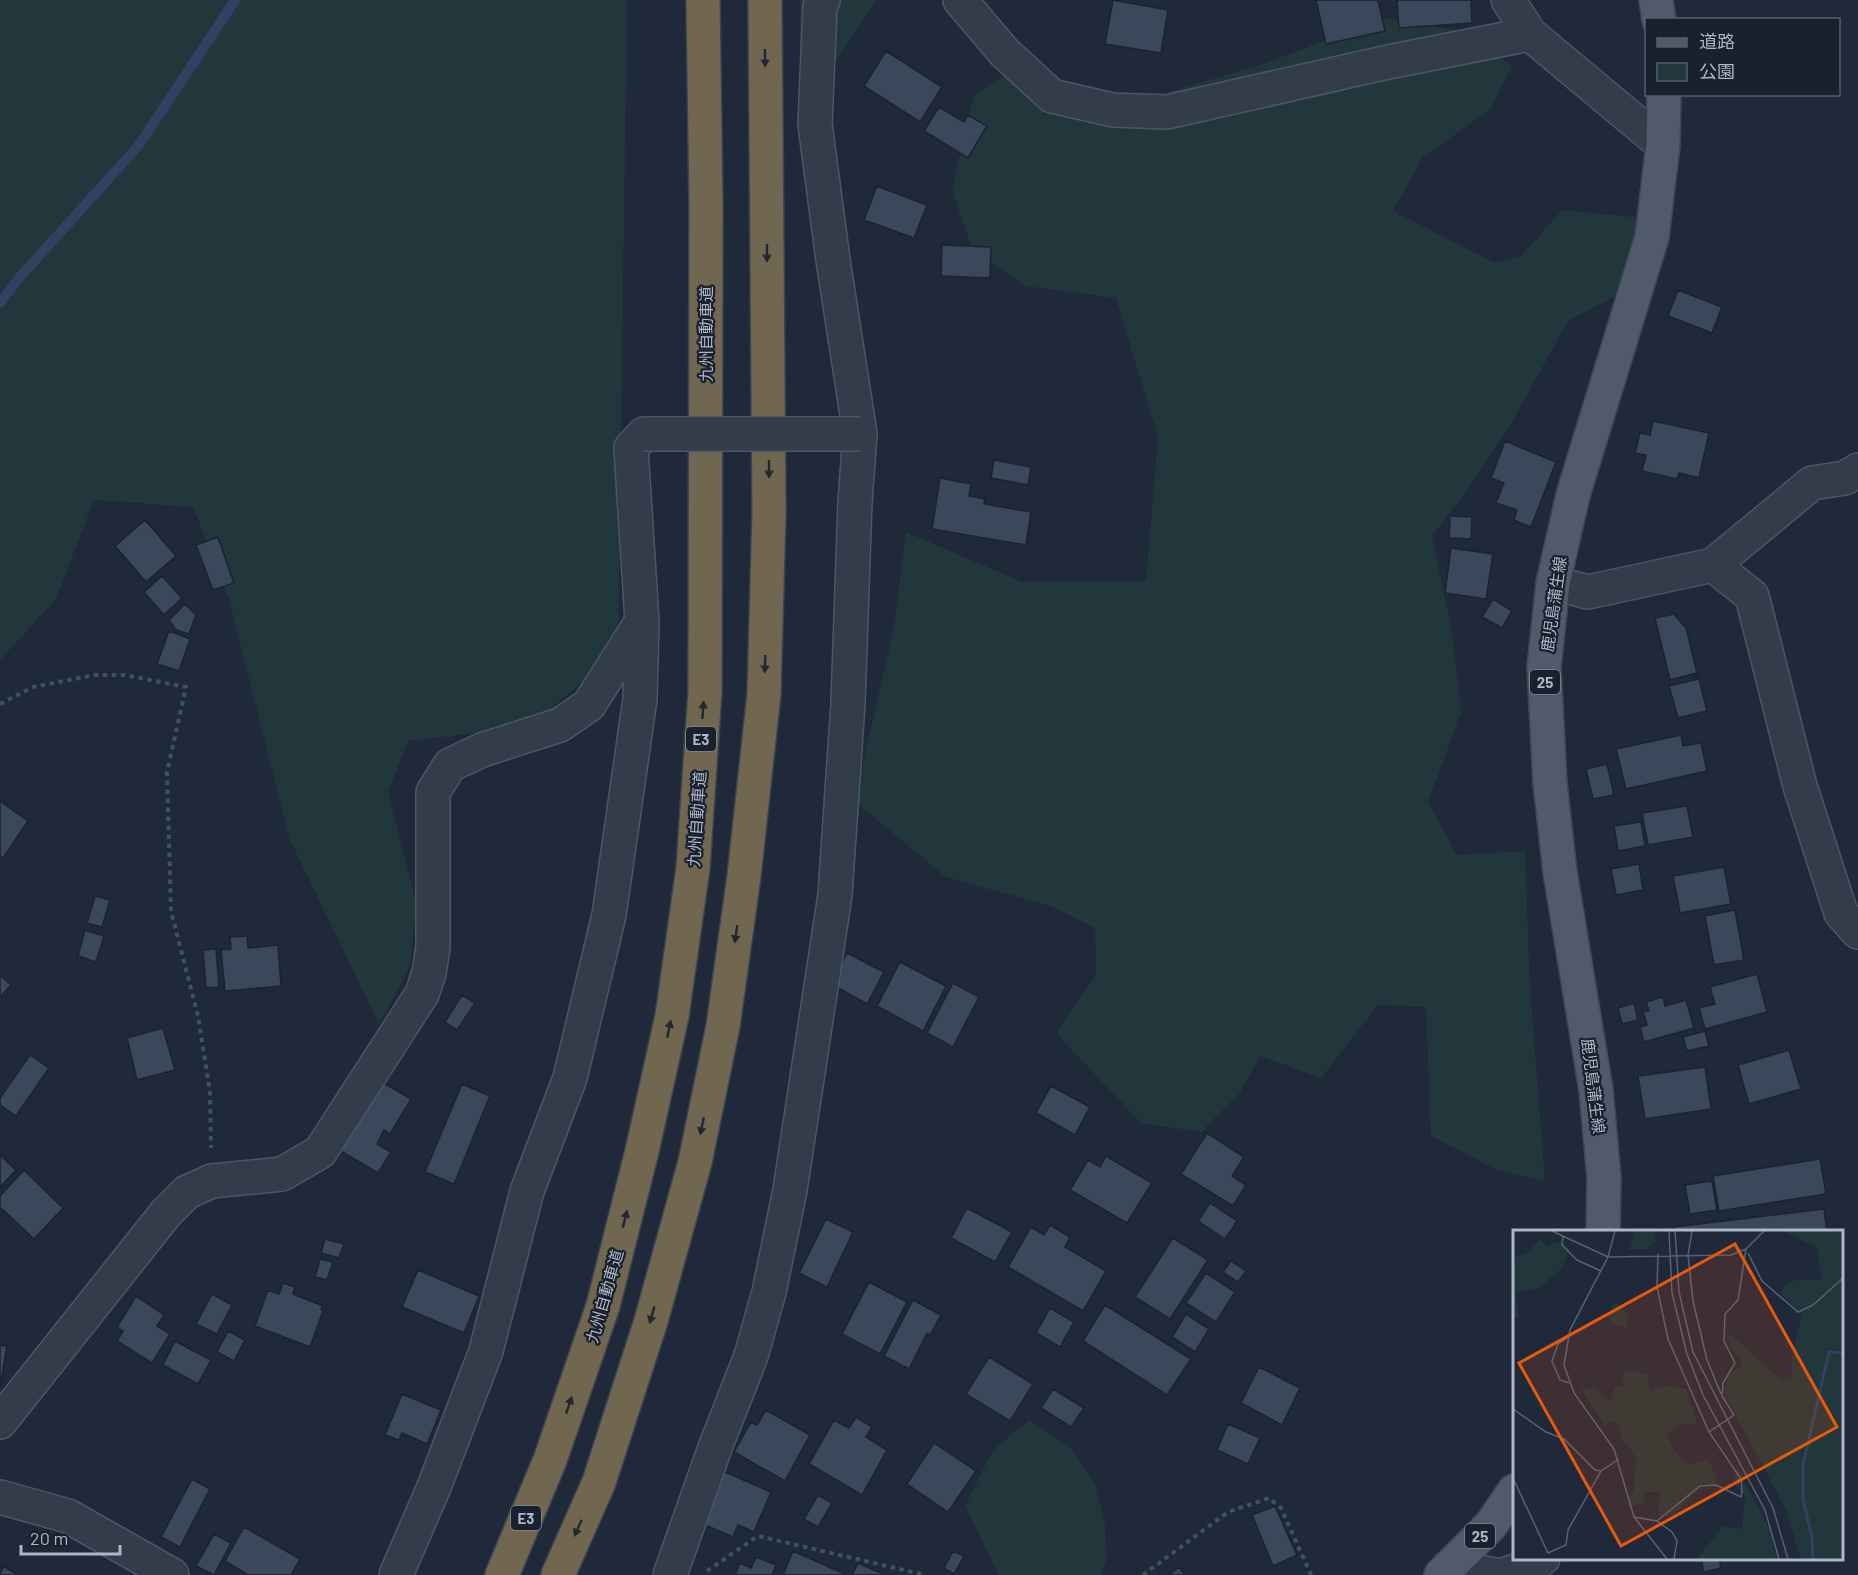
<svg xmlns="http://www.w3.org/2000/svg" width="1858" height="1575" font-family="Barlow,'Noto Sans JP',sans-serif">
	<rect width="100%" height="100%" fill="#1f293a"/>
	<!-- green -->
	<path fill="#21373b" d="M0,0H627L618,653L528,727L408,741L388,792L417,905L409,969L379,1024L289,838L229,599L193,507L94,500L56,599L0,660Z
		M800,0H876L800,115Z
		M1386,18L1468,32L1512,66L1490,110L1423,157L1393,211L1495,263L1521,256L1562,210L1663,220L1650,278L1568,321L1512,422L1466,492L1432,536L1452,631L1461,712L1428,802L1457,855L1525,851L1530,987L1545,1181L1497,1170L1431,1136L1426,1007L1378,1005L1321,1078L1260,1056L1240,1093L1201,1132L1141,1123L1056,1033L1096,975L1095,928L1051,906L946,877L854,801L894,628L906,532L1022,582L1146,581L1158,437L1116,298L1025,286L972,249L952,190L974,96L1010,72L1079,114L1158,95L1260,65Z
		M1029,1420L1070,1447L1095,1484L1105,1524L1106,1561L1101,1575H999L965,1506L993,1450Z"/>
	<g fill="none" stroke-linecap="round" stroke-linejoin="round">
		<!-- stream -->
		<path stroke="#304161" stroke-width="10" d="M0,303L20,277L139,145L235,0"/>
	</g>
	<!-- building -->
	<path fill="#3b475b" stroke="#1b2331" stroke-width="1.5" d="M1113,0L1168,10L1161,53L1105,44Z
		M1316,0H1378L1385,31L1326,44Z
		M1397,0H1471L1472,23L1399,28Z
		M886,51L942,87L920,122L864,86Z
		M939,107L964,122L968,115L987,126L968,158L924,131Z
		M877,186L927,205L914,238L864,220Z
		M942,245L991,247L990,278L941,276Z
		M1678,290L1722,307L1712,333L1668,316Z
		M1653,421L1709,433L1699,478L1679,473L1677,479L1642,471L1646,455L1635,453L1640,433L1650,435Z
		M1505,441L1556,462L1531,527L1514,520L1517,510L1496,503L1504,483L1491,478Z
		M994,460L1031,467L1028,485L991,478Z
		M940,478L971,484L969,496L985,499L984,504L1031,512L1026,545L932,529Z
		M1450,516L1472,517L1471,539L1449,538Z
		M145,520L176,556L146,582L115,546Z
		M218,537L234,583L213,590L196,545Z
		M1451,548L1493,554L1486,599L1445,593Z
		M162,576L182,598L164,615L144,592Z
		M1493,599L1512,611L1502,628L1482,617Z
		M185,604L196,615L189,634L176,630L169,620Z
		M1674,614L1686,628L1697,673L1670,680L1655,618Z
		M169,631L190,639L179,671L157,664Z
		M1699,679L1707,711L1678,718L1669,686Z
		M1681,735L1683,746L1701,743L1707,771L1626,789L1616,749Z
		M1607,764L1614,795L1593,799L1586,769Z
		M0,801L28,821L3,858L0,856Z
		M1687,806L1693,837L1648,845L1642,813Z
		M1641,822L1645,846L1618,851L1614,826Z
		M1639,864L1643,890L1616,895L1611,869Z
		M1724,867L1731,904L1680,913L1673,876Z
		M95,896L110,900L102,927L87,923Z
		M1735,910L1744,960L1714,965L1705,916Z
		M85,930L104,936L96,962L78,956Z
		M247,936L248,948L278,945L281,986L225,991L221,950L231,949L230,937Z
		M216,949L219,987L206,988L203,950Z
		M847,953L884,972L867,1004L831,984Z
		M900,962L946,986L923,1031L877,1006Z
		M1757,974L1767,1012L1705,1029L1699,1008L1715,1004L1710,987Z
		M0,975L11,985L0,997Z
		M953,983L979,997L953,1047L927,1033Z
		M462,995L475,1003L457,1030L445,1022Z
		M1663,997L1665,1006L1686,1000L1694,1028L1644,1042L1640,1027L1647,1025L1643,1012L1649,1011L1646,1002Z
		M1634,1003L1638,1020L1622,1024L1618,1008Z
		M163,1028L175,1070L137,1080L127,1038Z
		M1705,1031L1709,1046L1687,1051L1683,1037Z
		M1789,1050L1801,1089L1749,1104L1738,1065Z
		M30,1055L49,1068L16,1116L0,1105V1098Z
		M1705,1067L1711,1109L1645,1119L1638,1076Z
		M380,1081L411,1099L390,1134L384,1130L377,1144L391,1152L378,1173L339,1150Z
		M462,1084L490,1096L454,1184L425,1172Z
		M1051,1086L1090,1107L1075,1135L1036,1113Z
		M1207,1133L1244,1157L1232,1176L1246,1185L1233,1206L1181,1174Z
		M0,1155L16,1170L0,1187Z
		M1106,1156L1152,1183L1127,1223L1070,1190L1088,1160L1100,1167Z
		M1820,1159L1826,1194L1719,1211L1713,1176Z
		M24,1170L63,1208L34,1239L0,1207V1196Z
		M1712,1181L1717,1210L1690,1214L1685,1185Z
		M1210,1203L1237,1221L1225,1239L1198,1221Z
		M967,1208L1012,1232L995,1262L951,1238Z
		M1824,1209L1827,1232H1674V1227Z
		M826,1219L853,1232L827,1287L799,1273Z
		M1050,1225L1070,1237L1065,1247L1106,1271L1083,1311L1008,1267L1031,1227L1044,1235Z
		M1173,1238L1208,1260L1170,1319L1135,1297Z
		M325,1239L344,1244L339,1258L321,1253Z
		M320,1259L333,1262L327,1280L315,1277Z
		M1231,1261L1246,1271L1238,1282L1223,1272Z
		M418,1270L479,1296L464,1333L402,1307Z
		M1206,1273L1235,1292L1216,1322L1186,1303Z
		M869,1282L907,1302L880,1354L842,1334Z
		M283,1283L295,1287L293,1294L323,1306L321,1310L323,1311L310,1347L255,1326L268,1290L279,1294Z
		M212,1294L232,1305L217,1334L196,1324Z
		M136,1296L164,1315L157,1326L170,1334L152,1363L117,1341L123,1331L117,1327Z
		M913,1300L941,1315L930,1335L927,1333L909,1369L884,1356Z
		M1105,1305L1191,1359L1167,1395L1083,1341Z
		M1050,1308L1074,1322L1060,1347L1036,1333Z
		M1186,1314L1209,1329L1195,1352L1172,1337Z
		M228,1331L245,1340L234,1361L217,1352Z
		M175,1341L211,1360L198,1384L163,1365Z
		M0,1345L7,1346L0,1387Z
		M989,1357L1033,1384L1010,1421L966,1394Z
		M1259,1367L1300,1388L1282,1425L1241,1403Z
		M1053,1389L1084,1408L1071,1427L1041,1408Z
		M402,1394L441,1410L427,1444L402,1433L399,1440L385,1435Z
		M766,1410L810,1435L785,1481L734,1452L751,1422L757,1425Z
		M856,1417L872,1427L866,1437L887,1450L862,1495L809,1464L834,1420L849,1428Z
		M1228,1424L1260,1438L1248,1464L1217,1450Z
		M934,1443L976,1471L948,1512L907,1484Z
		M725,1472L771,1492L754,1532L738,1525L733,1537L703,1524Z
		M192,1479L210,1489L180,1547L161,1537Z
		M818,1495L832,1503L818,1527L804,1519Z
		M1275,1506L1297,1555L1273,1566L1252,1515Z
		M244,1527L300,1559L291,1575H248L225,1561Z
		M214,1534L231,1543L214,1575L196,1566Z
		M793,1551L847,1575H783Z
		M953,1551L964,1556L954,1574L944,1568Z
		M756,1557L776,1565L772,1575H735L740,1563L751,1568Z
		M1701,1558H1719L1721,1568L1704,1572Z
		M858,1563L883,1574V1575H852Z
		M3,1566L18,1575H0Z
		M1179,1567L1185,1575H1169Z"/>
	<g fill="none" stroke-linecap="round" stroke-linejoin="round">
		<!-- minor casing -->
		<g stroke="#4e5665" stroke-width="36">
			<path id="minor" d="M960,0L1005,53L1052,96L1113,110L1167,112L1388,62L1530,34
				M1508,0L1530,34L1663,145
				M1713,565L1812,483L1845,478L1858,470
				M1553,583L1588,592L1713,565L1752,596L1800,786L1841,913L1858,932
				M0,1422L166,1213L187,1192L212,1181L282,1174L320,1152L422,994L429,973L433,947V792L450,765L482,750L560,725L589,705L642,621L631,448L644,434
				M0,1497L68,1516L172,1575
				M1449,1567L1496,1575
				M396,1575L434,1487L486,1351L527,1191L570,1078L609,915L640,699L642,623
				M670,1575L716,1445L751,1356L769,1292L790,1190L835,895L848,703L855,502L860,434L833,260L815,124L820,7L823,0
				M1503,1575L1534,1565L1543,1558"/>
		</g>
		<!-- major casing -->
		<g stroke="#3d4554" stroke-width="36">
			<path id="major" d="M1656,0L1659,20
				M1603,1232L1604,1178L1596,1090L1560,872L1550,783L1544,667L1553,583L1573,495L1652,237L1663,145L1664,94
				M1441,1575L1491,1525L1514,1491"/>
		</g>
		<!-- highway casing -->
		<g stroke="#3b4352" stroke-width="36">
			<path id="highway" d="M502,1575L550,1460L603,1306L642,1151L672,1016L693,868L705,691L706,206L703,0
				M558,1575L599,1482L651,1321L695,1162L723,1026L744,876L764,694L769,512L765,0"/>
		</g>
		<!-- path -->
		<path stroke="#3f5459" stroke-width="4" stroke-dasharray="4.5 4.5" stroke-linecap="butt" d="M0,704L33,687L95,675H124L186,687L167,772L171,911L198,1016L210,1092L211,1148
			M707,1571L758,1536L925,1575
			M1143,1575L1228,1512L1269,1498L1281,1508L1311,1575"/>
		<!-- minor -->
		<use href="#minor" stroke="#333c4b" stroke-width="33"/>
		<!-- major -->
		<use href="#major" stroke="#515a6b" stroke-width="33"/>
		<!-- highway -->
		<use href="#highway" stroke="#716650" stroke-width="33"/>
		<!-- minor-bridge casing -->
		<g stroke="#4e5665" stroke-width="36" stroke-linecap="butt">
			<path id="minor-bridge" d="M644,434H860"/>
		</g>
		<!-- minor-bridge -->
		<use href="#minor-bridge" stroke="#333c4b" stroke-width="33"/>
	</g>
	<!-- one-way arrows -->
	<defs><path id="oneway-solid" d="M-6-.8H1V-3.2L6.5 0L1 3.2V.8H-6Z" transform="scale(1.5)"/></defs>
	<g fill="#222832">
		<use href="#oneway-solid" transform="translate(765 58) rotate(89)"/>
		<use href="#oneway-solid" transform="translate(767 253) rotate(90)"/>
		<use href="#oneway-solid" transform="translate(769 469) rotate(90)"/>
		<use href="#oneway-solid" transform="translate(765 664) rotate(92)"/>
		<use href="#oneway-solid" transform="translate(703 710) rotate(-86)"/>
		<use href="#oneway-solid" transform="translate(736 934) rotate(98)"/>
		<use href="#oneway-solid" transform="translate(669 1029) rotate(-78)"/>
		<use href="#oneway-solid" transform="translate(702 1126) rotate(102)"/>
		<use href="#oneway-solid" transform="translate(625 1219) rotate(-76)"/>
		<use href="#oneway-solid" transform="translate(652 1315) rotate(106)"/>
		<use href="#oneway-solid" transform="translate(569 1405) rotate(-71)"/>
		<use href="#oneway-solid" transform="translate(578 1528) rotate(114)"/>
	</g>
	<g text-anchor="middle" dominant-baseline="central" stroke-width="4.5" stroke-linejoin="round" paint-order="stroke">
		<!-- shield labels -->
		<g fill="#19212f" stroke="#818999" stroke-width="1.5">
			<rect x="1530" y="670" width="30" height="24" rx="4.5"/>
			<rect x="686" y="727" width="30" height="24" rx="4.5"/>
			<rect x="511" y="1506" width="30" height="24" rx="4.5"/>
			<rect x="1465" y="1524" width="30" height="24" rx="4.5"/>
		</g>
		<g font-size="15" font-weight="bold" fill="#aeb6c7">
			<text x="1545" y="682">25</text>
			<text x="701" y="739">E3</text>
			<text x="526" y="1518">E3</text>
			<text x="1480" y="1536">25</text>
		</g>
		<!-- street labels -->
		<g font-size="16" fill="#aeb6c7" stroke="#19212f">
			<text transform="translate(705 334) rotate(-90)">九州自動車道</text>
			<text transform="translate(1553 604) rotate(-82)">鹿児島蒲生線</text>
			<text transform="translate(696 819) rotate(-86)">九州自動車道</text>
			<text transform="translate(1594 1086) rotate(83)">鹿児島蒲生線</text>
			<text transform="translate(604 1296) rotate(-74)">九州自動車道</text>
		</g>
	</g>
	<!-- overview -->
	<g transform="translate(1513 1230)">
		<rect width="330" height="330" fill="#1f293a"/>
		<path d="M121,1H142L143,11L134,19L116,20ZM271,1H330V329H288L273,280L210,161L215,146L228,137V130L217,118L214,102L268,150L280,145L278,131L289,86L268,63L272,55L283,50H309L304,18ZM27,9L35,17L42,12L52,13L56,20L49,38L27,57L3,63L6,88L0,87V27L13,24ZM101,72L115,84L113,98L101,95L95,87ZM119,140L134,145L137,159L157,156L173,159L184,193L167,195L153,203L161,220L175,234L195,230L204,248L202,253H191L162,284L151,287L144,286L148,262H133L129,273L116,278L114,271L121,260L123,227L108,208L106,195L99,191L92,196L68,159L84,157L93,171L99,169L101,157L109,155L111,143ZM223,235L257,300L264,329H184L210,296L229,299L232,268L222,254Z" fill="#21373b"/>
		<path fill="none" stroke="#304161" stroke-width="3" d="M300,329L299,308L290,269V235L316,122L330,123"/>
		<path fill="none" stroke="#586172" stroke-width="1.5" d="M39,1L95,27L218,25L233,19L251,1M102,1L95,27L57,100L51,135L61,163L101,219L121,287L154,329M156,1L159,63L174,124L190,165L252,280L266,329M162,1L166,62L180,122L260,278L275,329M179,1L175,25L180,71L194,130L208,164M50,6L49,15L64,30L88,41M235,23L249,51L285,82L300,75L330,48M54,108L45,114L39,131L47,150L56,153M0,179L33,202L51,209L82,240L88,241L106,229M196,202L221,185L209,166L210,153L222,133L211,111L212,84L225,70L233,19M0,248L35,323L53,315L55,300L88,241M121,287L144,291L159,302L164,311L161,329M144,291L187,256L203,255L228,267L229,261L228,249L196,202L155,109L144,57L145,24"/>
		<path fill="#e8590c" fill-opacity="0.15" stroke="#e8590c" stroke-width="3" d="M222,14L324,197L108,316L6,133Z"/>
		<rect width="330" height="330" fill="none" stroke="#aeb6c7" stroke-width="3"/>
	</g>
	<!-- legend -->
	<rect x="1645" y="18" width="195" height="78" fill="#19212f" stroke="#555d6c" stroke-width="1.5"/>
	<rect x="1657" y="38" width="30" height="9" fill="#515a6b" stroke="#555d6c" stroke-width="1.5"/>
	<text x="1699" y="48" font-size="18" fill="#aeb6c7">道路</text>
	<rect x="1657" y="63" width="30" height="18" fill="#21373b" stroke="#555d6c" stroke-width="1.5"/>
	<text x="1699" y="78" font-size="18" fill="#aeb6c7">公園</text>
	<!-- scale -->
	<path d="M21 1545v9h99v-9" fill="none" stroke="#aeb6c7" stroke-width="3"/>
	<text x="30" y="1545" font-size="18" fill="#aeb6c7" stroke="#19212f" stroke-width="4.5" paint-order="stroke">20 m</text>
</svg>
